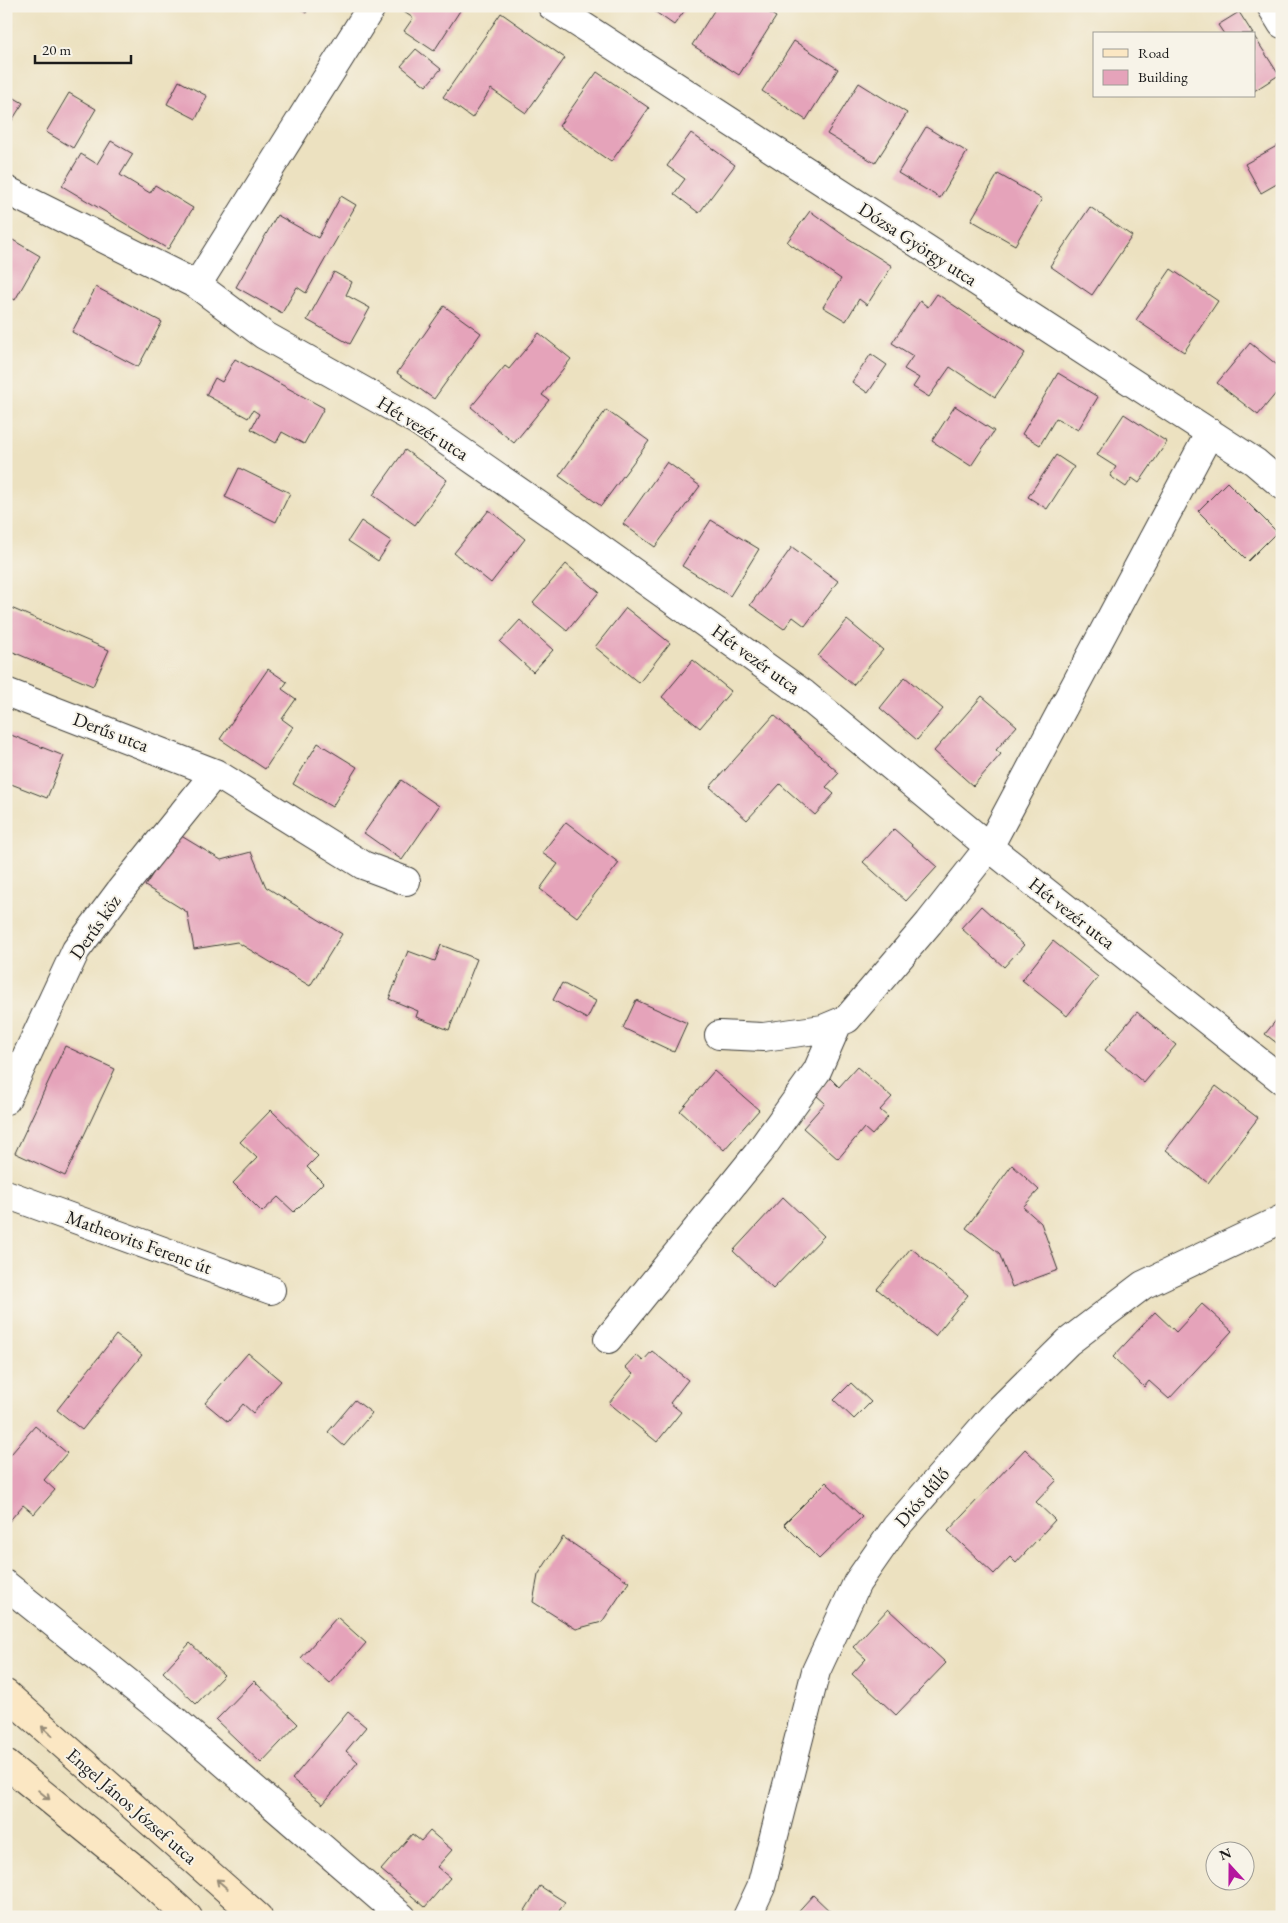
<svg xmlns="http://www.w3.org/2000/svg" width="1288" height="1923" font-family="'EB Garamond',serif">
	<rect width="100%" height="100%" fill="#f7f3e8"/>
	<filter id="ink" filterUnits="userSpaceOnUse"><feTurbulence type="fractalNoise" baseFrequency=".02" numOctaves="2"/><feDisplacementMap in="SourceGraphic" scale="10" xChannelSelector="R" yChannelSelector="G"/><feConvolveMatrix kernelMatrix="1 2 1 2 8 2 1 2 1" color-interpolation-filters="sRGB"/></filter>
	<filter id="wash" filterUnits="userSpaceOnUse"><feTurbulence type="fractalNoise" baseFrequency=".0096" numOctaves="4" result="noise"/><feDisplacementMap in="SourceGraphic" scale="20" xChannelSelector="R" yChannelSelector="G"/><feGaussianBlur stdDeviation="1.12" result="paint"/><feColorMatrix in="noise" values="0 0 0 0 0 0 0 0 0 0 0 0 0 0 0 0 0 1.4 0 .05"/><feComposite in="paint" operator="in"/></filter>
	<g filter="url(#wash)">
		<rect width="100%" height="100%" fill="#ece1c0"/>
		<g id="blocks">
			<!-- building -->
			<path fill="#e5a3ba" d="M296,6H311L306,13Z
				M395,6H463L434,51L404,31L413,18Z
				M647,6H688L674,25Z
				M717,6H759L776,17L739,75L692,45Z
				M1239,12L1253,34H1224L1218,25Z
				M501,13L565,58L526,113L491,89L472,118L443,97Z
				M1254,36L1279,75L1254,91Z
				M794,41L838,69L806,120L762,91Z
				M416,49L441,69L426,86L401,66Z
				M597,72L649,108L611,162L559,126Z
				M179,81L207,96L196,119L167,104Z
				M859,83L907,113L875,163L827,134Z
				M6,93L23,103L6,130Z
				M69,93L96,109L73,148L46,132Z
				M926,127L967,152L940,198L898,173Z
				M691,133L735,165L699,213L674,194L685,179L667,166Z
				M111,141L133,154L120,175L150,193L155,185L193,208L168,249L62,186L81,154L97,164Z
				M1282,143V181L1261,193L1245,164Z
				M998,174L1042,199L1015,245L971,220Z
				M341,196L356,205L306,293L297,287L282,313L236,287L277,215L318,238Z
				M1090,207L1132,236L1092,295L1050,266Z
				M810,211L846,237L892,266L867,305L859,299L846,321L823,307L841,279L787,242Z
				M6,236L40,256L15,300L6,295Z
				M1171,269L1218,301L1184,352L1136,320Z
				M334,272L352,282L346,295L370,308L350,344L307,320Z
				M96,287L162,322L138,367L72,332Z
				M937,294L1025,353L995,397L950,367L929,397L913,387L919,378L904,369L913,356L892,343L920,301L928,307Z
				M444,306L481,333L434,399L397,373Z
				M539,333L571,359L542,395L549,400L514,443L471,407L505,366L509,369Z
				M1250,343L1282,369V386L1258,415L1217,383Z
				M871,354L887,365L868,393L852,382Z
				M235,359L324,408L304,444L282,432L276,443L251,429L259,414L253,410L248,418L206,395L215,378L222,382Z
				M1058,373L1098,397L1078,430L1056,418L1040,445L1022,434Z
				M955,406L994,431L971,466L932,441Z
				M606,410L649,441L601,506L559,476Z
				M1124,414L1167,442L1139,483L1132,478L1126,487L1110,476L1116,467L1097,455Z
				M405,450L447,480L415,525L373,495Z
				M1056,455L1074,467L1047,509L1028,497Z
				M667,462L700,486L655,547L623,524Z
				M239,468L290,493L276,522L225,497Z
				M1227,482L1277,532L1248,561L1198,511Z
				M489,510L525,539L491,583L454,553Z
				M711,520L759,549L730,596L682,566Z
				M361,521L391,541L378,561L348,541Z
				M792,547L838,581L805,626L793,617L784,629L750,605Z
				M566,564L599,592L567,631L533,603Z
				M11,608L109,650L93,686L6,649V620Z
				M626,608L670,643L639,683L595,647Z
				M520,620L553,650L533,672L500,642Z
				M847,620L883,650L853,685L818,656Z
				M693,660L731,691L700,728L662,697Z
				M268,669L287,682L282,689L296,699L282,719L293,727L265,769L220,739Z
				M905,677L943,709L917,740L880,708Z
				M982,696L1017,726L996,750L1001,754L973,786L934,751Z
				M774,715L839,773L826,787L834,794L815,815L780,784L747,820L710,787Z
				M6,733L64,756L47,798L6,782Z
				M318,743L357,767L332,807L293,784Z
				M401,780L439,806L402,860L364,833Z
				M566,822L619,863L577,917L540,889L558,864L542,853Z
				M894,829L937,867L906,901L863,862Z
				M178,834L221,860L251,852L266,887L342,934L310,986L237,942L194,949L187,912L145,886Z
				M981,906L1024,945L1004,967L961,928Z
				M1053,941L1098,977L1067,1016L1022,980Z
				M441,945L477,959L449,1030L416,1017L418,1011L389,999L408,951L435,961Z
				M562,983L596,1001L587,1019L553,1000Z
				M636,1000L687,1023L674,1052L623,1028Z
				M1137,1012L1176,1045L1144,1083L1105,1050Z
				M1282,1013V1047L1265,1034Z
				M65,1046L115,1069L65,1176L15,1153Z
				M857,1067L892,1097L880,1110L888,1117L872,1135L864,1128L838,1159L803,1128L825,1103L816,1095L830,1078L839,1087Z
				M714,1071L759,1110L724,1150L680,1111Z
				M1216,1086L1258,1118L1208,1183L1166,1150Z
				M271,1110L318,1156L307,1167L323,1183L294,1212L278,1197L262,1212L233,1183L257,1158L240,1142Z
				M1012,1165L1039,1190L1023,1207L1041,1223L1058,1270L1012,1287L999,1253L966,1228Z
				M783,1197L824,1236L773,1289L733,1251Z
				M911,1248L968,1295L935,1336L877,1289Z
				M1202,1304L1232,1331L1169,1399L1149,1381L1144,1387L1113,1357L1155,1312L1176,1332Z
				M116,1335L142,1355L82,1430L57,1410Z
				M652,1351L688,1380L670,1403L681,1412L657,1442L609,1403L633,1374L625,1367L636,1355L643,1361Z
				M248,1353L281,1381L253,1413L243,1404L228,1422L205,1403Z
				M851,1383L871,1402L854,1419L834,1400Z
				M355,1400L372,1413L344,1446L328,1432Z
				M35,1426L67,1453L44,1480L55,1490L34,1514L23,1505L6,1525V1460Z
				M1025,1449L1057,1480L1036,1502L1055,1520L1016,1563L1010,1557L994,1574L948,1531Z
				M826,1482L862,1517L819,1559L784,1524Z
				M563,1537L629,1582L602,1622L576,1629L533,1602L538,1575Z
				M888,1609L946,1663L896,1715L852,1674L866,1659L853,1647Z
				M337,1617L366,1643L330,1684L301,1658Z
				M190,1643L224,1675L196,1704L163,1672Z
				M254,1681L298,1724L261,1763L216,1720Z
				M348,1712L366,1727L346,1751L358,1762L323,1804L292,1779Z
				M430,1831L452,1850L437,1867L450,1878L425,1907L381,1870L412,1834L421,1841Z
				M540,1886L565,1902L555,1917H521Z
				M813,1895L836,1917H793Z"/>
		</g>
	</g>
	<g filter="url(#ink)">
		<use href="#blocks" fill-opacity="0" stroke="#3b3a35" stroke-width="1"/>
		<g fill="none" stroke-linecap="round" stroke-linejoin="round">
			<!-- street casing -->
			<g stroke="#3b3a35" stroke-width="30">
				<path id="street" d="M552,6L1255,462L1282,485
					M1271,6L1282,24
					M6,190L197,285L264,335L419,422L560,520L804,694L989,847L1282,1080
					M197,285L372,6
					M6,692L215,773L363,865L406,881
					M719,1035L763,1037L823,1029L847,1019L929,923L989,847L1210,432
					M6,1100L76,950L120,891L215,773
					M6,1194L271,1290
					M608,1339L759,1152L817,1071L838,1023
					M6,1585L177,1722L402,1917
					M747,1917L761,1887L816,1671L857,1583L896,1527L991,1418L1068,1342L1143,1285L1282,1219"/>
			</g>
			<!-- secondary casing -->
			<g stroke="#3b3a35" stroke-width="30">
				<path id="secondary" d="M6,1694L258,1917
					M6,1764L139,1872L188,1917"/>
			</g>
			<!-- street -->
			<use href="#street" stroke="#fff" stroke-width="28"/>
			<!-- secondary -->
			<use href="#secondary" stroke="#fbe7c3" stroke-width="28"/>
		</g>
		<!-- one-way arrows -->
		<defs><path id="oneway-shaft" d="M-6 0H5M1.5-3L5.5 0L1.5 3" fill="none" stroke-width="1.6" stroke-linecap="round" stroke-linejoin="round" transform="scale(1.25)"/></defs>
		<g stroke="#978c78">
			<use href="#oneway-shaft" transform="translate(47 1731) rotate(-138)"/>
			<use href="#oneway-shaft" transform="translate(44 1795) rotate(39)"/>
			<use href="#oneway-shaft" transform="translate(222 1884) rotate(-139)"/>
		</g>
	</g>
	<g text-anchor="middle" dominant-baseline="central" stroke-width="4" stroke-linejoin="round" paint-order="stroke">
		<!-- street labels -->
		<g font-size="19" fill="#1c1c1c" stroke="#f7f3e8">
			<text transform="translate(918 244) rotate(33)">Dózsa György utca</text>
			<text transform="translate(423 428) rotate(32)">Hét vezér utca</text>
			<text transform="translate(756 659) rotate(36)">Hét vezér utca</text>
			<text transform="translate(111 732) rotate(21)">Derűs utca</text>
			<text transform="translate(1072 913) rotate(38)">Hét vezér utca</text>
			<text transform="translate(95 927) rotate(-55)">Derűs köz</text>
			<text transform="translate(139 1242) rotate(20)">Matheovits Ferenc út</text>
			<text transform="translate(922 1497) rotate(-49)">Diós dűlő</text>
			<text transform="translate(132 1806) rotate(41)">Engel János József utca</text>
		</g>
	</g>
	<!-- margin -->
	<rect width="1288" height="1923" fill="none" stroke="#f7f3e8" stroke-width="25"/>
	<!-- legend -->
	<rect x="1093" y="32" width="162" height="65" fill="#f7f3e8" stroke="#9f9d96"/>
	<rect x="1103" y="49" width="25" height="8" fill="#fbe7c3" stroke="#9f9d96"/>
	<text x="1138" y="58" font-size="15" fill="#1c1c1c">Road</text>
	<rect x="1103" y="70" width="25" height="15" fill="#e5a3ba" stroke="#9f9d96"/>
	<text x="1138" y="82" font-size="15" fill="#1c1c1c">Building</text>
	<!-- north arrow -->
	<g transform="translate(1230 1866) rotate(339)"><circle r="24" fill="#f7f3e8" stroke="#9f9d96"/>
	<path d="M0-4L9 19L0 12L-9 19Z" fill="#b5179e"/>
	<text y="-8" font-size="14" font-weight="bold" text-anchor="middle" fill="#1c1c1c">N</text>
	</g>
	<!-- scale -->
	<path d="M35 55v8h96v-8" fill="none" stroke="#1c1c1c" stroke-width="2.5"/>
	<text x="42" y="55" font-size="15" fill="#1c1c1c" stroke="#f7f3e8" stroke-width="4" paint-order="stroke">20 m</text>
</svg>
